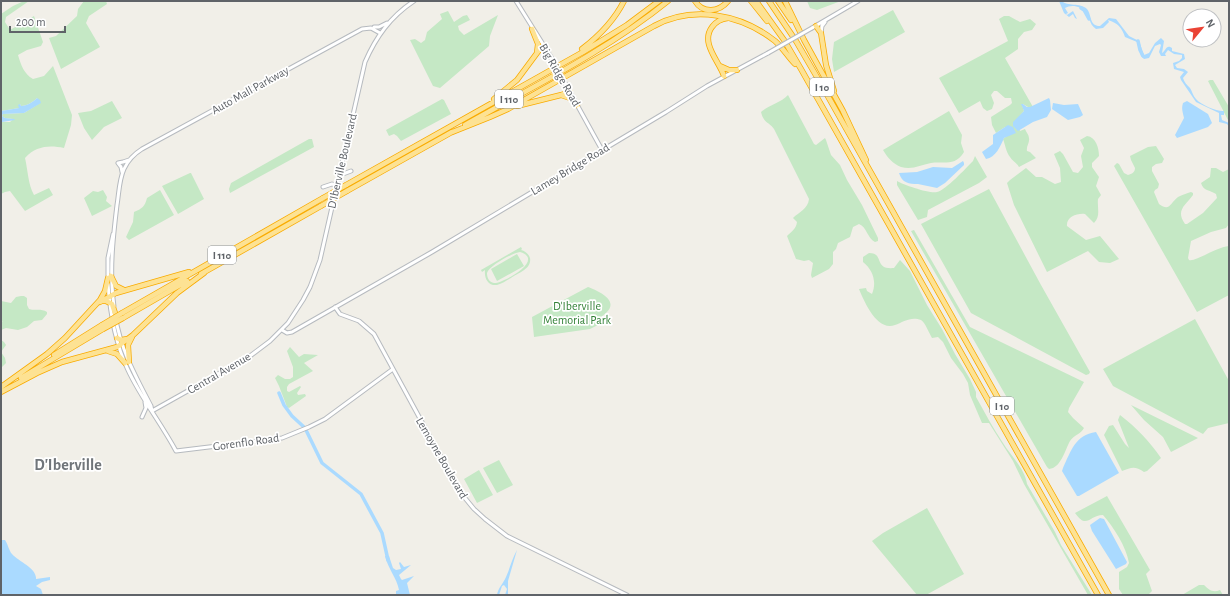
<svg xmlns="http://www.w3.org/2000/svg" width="1230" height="596" viewBox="0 0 1230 596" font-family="'Alegreya Sans',sans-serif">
	<rect width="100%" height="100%" fill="#f1efe8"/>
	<path fill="#c5e8c5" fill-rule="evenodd" d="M24,1H29L6,17L5,22L10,30L34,16L43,42L41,46L27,50L18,55C21,65 24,74 33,79L44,76L53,66L72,115L71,125L64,148C49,145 36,146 25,158C28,171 28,184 34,195L49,188L53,195L25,211L10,191L5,192L1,194V124L2,122H10L13,119L5,118L2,116L3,114L24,113L40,103L37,98C33,102 27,106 21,106L20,104L19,108L1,111V14L13,6Z
		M84,1H106L107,4L89,16L86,23L100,47L61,69L49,38L56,36L77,16L78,9Z
		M807,1H841L817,10L810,8Z
		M893,10L905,32L834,72L832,59L834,42Z
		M448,11L454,22L463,16L467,15L470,20L458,26L459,30L464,35L498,15L490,36L489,46L440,88L433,86L410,40L415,39L421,43L425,40L427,32L442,19L440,14Z
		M1004,16H1009L1020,22L1030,19L1036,24L1032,30L1024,32L1018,39V49L1005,58L1033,107H1028L1023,104L1022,105L1024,111L1018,118L1020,131L1025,129C1026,132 1029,135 1029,138C1030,143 1026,146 1027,151L1030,152L1036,158L1019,167C1017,163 1012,161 1010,157C1006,152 1005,144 1003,139L1007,136L1005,127L996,133L992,125L991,117L1010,105L1012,103L1011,98H1005L997,91H994L991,95L994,103L992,109L987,111L983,108L980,101L959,113L939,78L1008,41L999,19Z
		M1210,80H1213L1229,107V122L1208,81Z
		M788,95L814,144L816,145L825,138L826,140L831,155L840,165L847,180L862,205L878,238V241L875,242C867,238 867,227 859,224L853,227L850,237L838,243L836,249L833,252V264L829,269L812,278L811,275L813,263L809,260L804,261L796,259L787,236C792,231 796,229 797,222L793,218C799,212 808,209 809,199L774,129C768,121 764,124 761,112C770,104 781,103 788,95Z
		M442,99L444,100L451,114L401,141L397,136L394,134L389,136L386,130Z
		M112,101L122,118L104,127L92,140L84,128L78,113L91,111Z
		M949,111L962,135L961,143L964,152C955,167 943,161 931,163C920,165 913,170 901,167C893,164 887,157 883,150Z
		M1087,136C1096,137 1099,148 1099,156L1092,163V167L1099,177L1096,186L1101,195L1098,199C1097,208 1101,216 1094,223L1085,214C1077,213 1066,217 1067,226L1086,240L1100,236L1119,259L1110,263L1099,262L1088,251L1047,272L1014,205L1007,183L1010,180L1026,168L1036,177H1042L1055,184L1061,182L1060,168L1054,154L1060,151L1063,154L1073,172L1078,173L1083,167L1081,156L1084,148L1080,140Z
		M309,139H312L314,147L230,193L229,189L231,183Z
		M1156,146L1164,159L1162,163L1156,164L1152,167V171L1159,184L1158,188L1155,190L1154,192L1159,204C1170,212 1170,203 1178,197C1182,195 1187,193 1191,192L1193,193V195C1186,205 1175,210 1185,224H1187L1203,213L1217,198L1216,194C1210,190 1203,191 1201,183L1210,177L1211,168H1216L1223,172L1229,169V224L1226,228L1211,232L1191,241L1188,258L1189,260C1196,262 1216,247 1229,246V295L1197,312L1114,166L1117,163L1119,164L1124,173L1128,175C1132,174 1135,172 1135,168L1131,160L1130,156L1148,147Z
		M975,156L987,177L979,183L928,210L927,217L918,220L897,185V181C904,185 930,194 937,192C946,190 966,168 973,161Z
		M190,173H191L204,199L178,214L162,186Z
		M989,189L1041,285L1090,372L1089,374L1086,375L971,313L921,224Z
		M103,190L107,197L106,201L112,206L92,216L84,198L93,191L98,192Z
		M160,190L174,215L129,240L126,237L133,222L134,212C142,209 145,206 147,198Z
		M914,230L970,327L1084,382L1069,408L1068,412L1073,418L1084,428C1081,434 1074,435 1070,441C1065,450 1061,468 1049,469L1047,467L911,231Z
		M521,247L522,249L521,250C525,251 529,254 530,258C532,269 518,273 511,278C507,280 502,284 497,285C488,286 484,278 485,270L482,272L481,270ZM520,252C546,260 502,284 494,283C489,282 487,278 487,273C489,266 512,253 520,252Z
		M869,253C885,253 873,270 894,268L900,260L910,271L927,305L942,329L955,354L970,379L976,392V397C985,413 993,428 1003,443C1011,456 1025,469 1027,484L1055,532L1061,545L1092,595H1088L1024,484L1013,461L989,423H982L970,395L968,383L963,374L951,358L943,342L938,337L932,338C929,333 925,322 921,320C911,316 903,322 895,325C877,332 864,301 859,289L866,288L867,291L872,294C877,282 873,270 863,262V257Z
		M517,254L524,266L497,281L491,269Z
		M588,287C598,291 620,300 606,313C603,316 599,318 595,320L598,325L590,329L534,337L532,317Z
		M21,296H24L27,298V305L29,309C35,311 41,308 47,312V314L42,320L34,321L27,327L18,330L6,328L1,330V322L3,321H1V301L11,303L16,297Z
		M1195,319L1229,381V423L1208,428L1203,434L1113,386L1103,369Z
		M1,340L4,342L6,345L1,352L5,358L6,363L1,368Z
		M290,347L299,357L304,354L318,355L304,363L313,371L289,384L287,387V391L289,392L300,386L301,387L297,393L298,395L305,394L306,396L289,408L287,407L279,386L275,378L278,375L285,379H290L293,377V367L287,351Z
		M1131,405L1198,438L1171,452L1163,437L1144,420Z
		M1120,415C1136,427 1150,442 1161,458L1147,471L1144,472C1135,466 1132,467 1122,471L1104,435L1109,426L1113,425L1125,444L1129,448L1118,420Z
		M499,460L513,485L497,493L483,468Z
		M479,470L493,495L477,503L464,479Z
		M1107,496L1150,570L1146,574L1152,591L1148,595H1123L1119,589V572L1127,567L1129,563C1126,546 1114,528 1103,515C1089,515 1087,530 1075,513Z
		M927,508L964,574L926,595H917L872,541L883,533Z
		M1199,585H1204C1209,590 1213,593 1220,590L1223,595H1182Z"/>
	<path fill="#aadaff" d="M1059,1H1062C1067,7 1080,2 1087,9C1092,15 1089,26 1100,26L1109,18L1116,19L1129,36L1139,41L1144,55L1149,53L1155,43L1161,38L1164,41L1162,53C1166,51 1166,44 1172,48V51L1184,54L1185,59L1175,65L1177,68L1184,69L1188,72L1183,78C1184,82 1187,85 1190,88C1192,91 1193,96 1196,99C1201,105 1218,112 1224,111V115H1221L1222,120L1229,123V127L1227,124L1219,122V113L1196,102L1181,80L1180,77L1184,72L1174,69L1173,63L1179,61L1182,58V55L1174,54L1168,50L1165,54L1166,56H1161L1159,52L1161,45L1160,44L1155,46L1149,58L1144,59L1141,56L1137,42L1125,37C1122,28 1118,23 1108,20L1109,22L1103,28L1096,29C1088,23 1091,18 1086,12C1081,6 1071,4 1065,8L1068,13L1066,14L1067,15L1073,11L1077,19L1075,18L1073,14L1069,17L1064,13Z
		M37,98L40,100L41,103L24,113L3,114L2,116L5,118L14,119L15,120L2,122L1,124V111L19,108L18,105L20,104L21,106C27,106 33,102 37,98Z
		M1049,98L1050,100L1051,110L1047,117L1033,122L1018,131L1013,126V122L1024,111L1021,104H1023L1027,107H1030Z
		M1187,101L1208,114L1212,123L1208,127L1177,138L1175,135L1184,118C1183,113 1181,109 1183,103Z
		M1053,103L1064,105L1078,104L1083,115L1080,117L1068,120L1052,109Z
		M1008,125L1013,127L1016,133L1004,138C1000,147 996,157 986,159L982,152L993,144V135Z
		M963,161L964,163V165L945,183L937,188C931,187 924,185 918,184C909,184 902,183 899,173L917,172L933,167L952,168Z
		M1096,432L1119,473L1079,496H1077L1062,471L1063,468C1071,451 1075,435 1096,432Z
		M1100,518L1104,519L1127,562L1126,564L1116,569L1092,531L1090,525Z
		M1,540H5C8,544 9,551 12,554C19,562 37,568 36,579L50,577V580L42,582L36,586L41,589L43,595H2Z
		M517,550L508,581V595H505L507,589L504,585L502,586L499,595H497C498,588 503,584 506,577C510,568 512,559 517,550Z
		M385,556H389L393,568L396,570L401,569L399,563L400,562L404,567L411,565L399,575L401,579L402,580L414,576L407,583L410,595L396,594V591L399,590C397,578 388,569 385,556Z"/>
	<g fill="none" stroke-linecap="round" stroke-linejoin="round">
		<path stroke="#aadaff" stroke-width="3.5" d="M1081,8L1084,10L1089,19
			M1138,41L1140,50L1143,56
			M279,393L284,405L292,416L305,428L322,463L361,494L382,533L388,560"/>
		<g stroke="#b6babf" stroke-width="5">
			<path id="secondary" d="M516,1L551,57
				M374,27H379L387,23
				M812,28L858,1
				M821,33L822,26L825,22
				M565,83L602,150
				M340,171L343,174L351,171
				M122,172L121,167L118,163L123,162L129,160
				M323,187L332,184L335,185L336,188
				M108,278V258L113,234
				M108,284C110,313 115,343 128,370C141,398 161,423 176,451L282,438L309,427L325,419L393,369
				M114,306C109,272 113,238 117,205C119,193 119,180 124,169C128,160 134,154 142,149L362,29L371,28L380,33
				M335,307L340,314L359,321L374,334L460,492L474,509L485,519L507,536L627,595
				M115,315C121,351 135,375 151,406L152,411
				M282,330L287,333L292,332L432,252L666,112L707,86L768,53
				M152,411L250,356L270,341L288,323L303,300L310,287L320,260L365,62C376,37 390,17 414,1
				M142,417L146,408L145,402"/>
		</g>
		<g stroke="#f9ab00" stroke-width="6">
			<path id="highway" d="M695,1C703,14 719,12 728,1
				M751,1L767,21
				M756,1L784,40L801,69L1098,595
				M769,1L796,41L821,84L1109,595
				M778,1L791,20
				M785,1L804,40L843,111L866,160
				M816,26L821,33L826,65L834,91
				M532,29L538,44L537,52
				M582,49C599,36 614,21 624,1
				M720,66L729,70H737
				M724,76C719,61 700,43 712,27C716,21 721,19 728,18
				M561,95L570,98L577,105
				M494,99L517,80L540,49L544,46
				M517,106L561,95L570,92
				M465,125C534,86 606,51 668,1
				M450,133L490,117L508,109L654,26C693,5 741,14 775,41C783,48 788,57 795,64
				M346,185L583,52L627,25L659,1
				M347,191L452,132
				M201,274L321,206
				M111,276L116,286L124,290
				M102,301H106L112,304L115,313
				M100,302L116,293L189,272
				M122,313L323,198
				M123,318L187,281
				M117,338L121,340L127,339
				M108,351L117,354L125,363
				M54,355L102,325
				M129,362L128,345L132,337
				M21,378L103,329
				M1,387L47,354L65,338L100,300L105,291L108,278
				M1,392L37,373L62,362L117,347L133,335L177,293L204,273"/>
		</g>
		<use href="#secondary" stroke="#fff" stroke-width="3"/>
		<use href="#highway" stroke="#fde293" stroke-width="4.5"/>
		<g stroke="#b6babf" stroke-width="5" stroke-linecap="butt">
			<path id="secondary-bridge" d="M768,53L812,28
				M551,57L565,83"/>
		</g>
		<g stroke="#f9ab00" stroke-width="6" stroke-linecap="butt">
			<path id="highway-bridge" d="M323,198L346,185
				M321,206L347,191
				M102,325L122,313
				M103,329L123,318"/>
		</g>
		<use href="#secondary-bridge" stroke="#fff" stroke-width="3"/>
		<use href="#highway-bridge" stroke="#fde293" stroke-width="4.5"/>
	</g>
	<g text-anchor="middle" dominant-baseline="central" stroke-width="3.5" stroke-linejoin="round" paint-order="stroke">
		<g fill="#fff" stroke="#8f9295" stroke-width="1">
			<rect x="810" y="78" width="24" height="18" rx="3"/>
			<rect x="495" y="90" width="28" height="18" rx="3"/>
			<rect x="208" y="246" width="28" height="18" rx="3"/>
			<rect x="990" y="397" width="24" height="18" rx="3"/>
		</g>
		<g font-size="11" font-weight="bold" fill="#5f6368">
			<text x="822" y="87">I 10</text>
			<text x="509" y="99">I 110</text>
			<text x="222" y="255">I 110</text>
			<text x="1002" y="406">I 10</text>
		</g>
		<g font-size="12" fill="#5f6368" stroke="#fff">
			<text transform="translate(560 75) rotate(60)">Big Ridge Road</text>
			<text transform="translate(250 90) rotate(-29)">Auto Mall Parkway</text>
			<text transform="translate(342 161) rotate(-77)">D'Iberville Boulevard</text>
			<text transform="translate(570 169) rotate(-31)">Lamey Bridge Road</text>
			<text transform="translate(219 373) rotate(-30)">Central Avenue</text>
			<text transform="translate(246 442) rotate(-8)">Gorenflo Road</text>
			<text transform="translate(442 458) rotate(60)">Lemoyne Boulevard</text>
		</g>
		<g font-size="12" fill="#348238" stroke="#fff">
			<text x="577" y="306">D'Iberville<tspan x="577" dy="14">Memorial Park</tspan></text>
		</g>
		<g font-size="16" font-weight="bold" fill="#70757a" stroke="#fff">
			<text x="68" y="465">D'Iberville</text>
		</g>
	</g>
	<rect width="1230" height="596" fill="none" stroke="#5f6368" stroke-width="4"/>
	<g transform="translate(1202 28) rotate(61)"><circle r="19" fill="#ffffff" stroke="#bfc1c3"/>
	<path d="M0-3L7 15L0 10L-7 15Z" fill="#ea4335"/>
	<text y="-6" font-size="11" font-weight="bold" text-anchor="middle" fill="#5f6368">N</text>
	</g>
	<path d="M10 26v6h55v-6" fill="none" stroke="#5f6368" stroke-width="2"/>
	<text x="16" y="26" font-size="12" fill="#5f6368" stroke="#ffffff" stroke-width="3" paint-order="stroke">200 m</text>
</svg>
